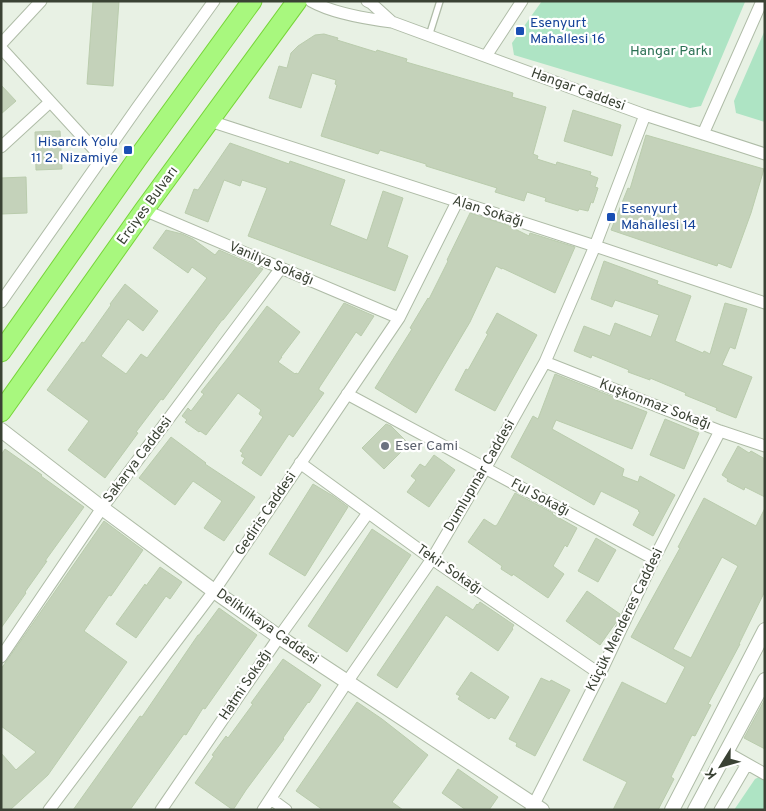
<svg xmlns="http://www.w3.org/2000/svg" width="766" height="811" viewBox="0 0 766 811" font-family="Overpass,sans-serif">
	<rect width="100%" height="100%" fill="#e8f1e4"/>
	<path fill="#aee4c4" d="M542,1H745V2L701,106L690,108L514,55L512,43Z
		M765,30V122L736,113L734,101Z
		M759,777L765,780V810H734L755,779Z"/>
	<path fill="#c4d2ba" stroke="#baccad" fill-rule="evenodd" d="M93,1H119L113,86L87,84Z
		M324,34L338,38L337,40L376,52L377,50L407,59L406,62L513,93L512,97L546,107L533,154L538,156L537,159L556,165L557,162L591,172L590,175L598,178L595,187L598,188L593,203L591,202L588,211L579,209L578,211L545,201L546,198L527,192L524,201L495,192L497,188L426,166V164L380,150L378,154L321,136L337,85L335,84L336,80L312,73L301,108L269,98L279,66L287,68L291,53L298,46L315,35Z
		M1,85L16,101L1,114Z
		M573,110L621,125L612,156L564,141Z
		M60,131L62,169L36,170L35,132Z
		M646,135L764,169L751,213L731,268L718,263L717,266L611,230L628,188L630,189Z
		M230,143L289,164L290,161L345,180L330,225L367,240L383,191L403,198L387,247L408,256L395,291L248,236L267,188L242,180L240,186L224,180L208,222L185,213L194,189L198,190Z
		M26,177L27,213L1,214V178Z
		M470,213L507,225L529,236L530,233L575,247L555,293L502,268V269L496,266L470,322L416,413L375,388L412,329L410,328L428,298L429,299L448,261L447,260Z
		M166,230L182,234L193,239L215,255L219,250L263,269L223,320H222L163,400L161,399L136,432L138,433L105,478L68,450L89,421L47,390L82,342L84,343L111,305L110,304L125,284L158,311L143,331L128,319L101,356L126,374L141,354L147,358L207,278L192,267L188,273L153,248Z
		M604,261L658,281L657,284L691,296L675,341L703,353L704,351L710,354L725,303L747,309L735,349L730,347L722,365L752,377L736,418L716,410L717,408L685,395L686,393L650,378V380L628,372L629,370L592,355L591,358L574,351L584,326L610,336L615,323L651,337L659,315L615,300L612,307L591,299Z
		M344,303L374,316L361,336L356,332L319,388V390L324,393L293,437L289,434L261,476L242,463L245,458L241,456L243,453L240,451L263,417L259,414L261,410L238,393L206,435L200,431L199,432L185,422L187,420L182,416L188,408L191,411L204,394L201,392L228,358L267,306L300,332L281,357H282L278,362L295,374L296,373L298,374Z
		M497,313L537,335L495,411L455,390L466,369L468,370L488,334L486,333Z
		M555,374L616,398V400L647,412L632,449L556,420L552,429L624,469L622,476L638,482L640,476L675,495L653,536L633,525L640,512L638,511L639,510L601,491L594,505L511,457L533,416L538,419Z
		M665,419L699,433L684,469L650,455Z
		M386,424L391,426L409,444L384,469L362,448Z
		M171,437L206,463L205,464L255,497L224,541L204,528L222,501L193,481L175,505L139,478Z
		M738,446L749,453L751,451L765,459V497L745,487L744,490L727,481L728,479L722,475Z
		M5,449L42,475L41,476L84,507L45,561H47L25,592L26,593L1,628V455Z
		M434,455L455,470L429,507L407,492L416,480L411,476L420,464L425,467Z
		M313,484L333,496L348,507L305,576L269,554Z
		M515,493L553,513L552,514L577,528L567,547L565,545L553,566L564,574L548,598L513,574L512,576L501,569L502,566L468,542L484,519L495,526L497,525Z
		M704,498L756,526L765,508V591L739,644H740L708,704L711,705L695,736L692,735L671,777L674,779L658,810H613L627,782L583,760L622,682L666,704L685,667L631,637L680,548L678,547ZM722,557L738,566L691,658L673,649Z
		M104,521L143,550L111,596L109,595L84,631L127,662L48,775L10,810H1V753L16,770L36,752L1,726V669Z
		M372,529L411,555L347,652L308,626Z
		M596,538L616,550L598,582L578,571Z
		M160,567L182,582L170,599L166,596L136,638L116,624L145,584L146,586Z
		M437,586L473,610L477,604L478,605L480,602L514,625L512,628L513,629L498,651L446,615L397,688L377,675Z
		M587,591L620,614L617,621L600,645L566,621Z
		M219,608L257,635L205,709L203,708L186,735L184,734L130,810H73L140,716L142,717L198,635H199Z
		M283,659L321,685L309,703L308,702L283,738L284,739L246,790L233,810L195,783L214,756L212,755L226,736L228,738L253,704L251,703Z
		M471,672L509,697L495,719L491,717L489,719L458,699L460,696L456,694Z
		M541,678L550,682L551,680L570,690L535,756L516,746L517,743L509,739Z
		M765,699V749L744,738Z
		M357,702L382,719L428,755L392,802L403,810H323L296,791Z
		M458,769L498,797L489,810H466L442,793Z"/>
	<g fill="none" stroke-linecap="round" stroke-linejoin="round">
		<g stroke="#afbca7" stroke-width="8">
			<path id="service" d="M429,36L440,1"/>
		</g>
		<g stroke="#afbca7" stroke-width="13">
			<path id="minor" d="M311,1C332,13 368,19 392,22L645,115L765,154
				M367,1L371,3L392,22
				M1,44L41,1
				M1,48L102,158
				M486,56L522,1
				M210,121L595,246L765,303
				M703,134L762,1
				M1,147L50,102
				M144,210L399,318
				M1,302L137,108L214,1
				M545,362L720,431L765,446
				M347,394L654,559
				M300,463L432,559L600,674
				M1,657L102,508L281,268
				M726,752L765,774
				M271,799L286,810
				M49,810L214,591L399,318L457,202
				M161,810L279,637L368,513
				M263,810L347,682L432,559L485,469L545,362L595,246L645,115
				M531,810L600,674L654,559L720,431
				M720,810L747,764"/>
		</g>
		<g stroke="#afbca7" stroke-width="16">
			<path id="tertiary" d="M1,430L102,508L214,591L279,637L542,810
				M672,810L765,630
				M695,810L765,680"/>
		</g>
		<g stroke="#77d539" stroke-width="21">
			<path id="trunk" d="M1,352L137,159L252,1
				M1,412L144,210L297,1"/>
		</g>
		<use href="#service" stroke="#fff" stroke-width="5.5"/>
		<use href="#minor" stroke="#fff" stroke-width="11"/>
		<use href="#tertiary" stroke="#fff" stroke-width="14"/>
		<use href="#trunk" stroke="#a8f87e" stroke-width="19"/>
	</g>
	<g fill="#1a4fb4" stroke="#fff" stroke-width="2">
		<rect x="515" y="26" width="10" height="10" rx="2.5"/>
		<rect x="123" y="145" width="10" height="10" rx="2.5"/>
		<rect x="606" y="212" width="10" height="10" rx="2.5"/>
	</g>
	<circle fill="#6b7280" stroke="#fff" stroke-width="2" cx="385" cy="446" r="5"/>
	<g text-anchor="middle" dominant-baseline="central" stroke-width="4.5" stroke-linejoin="round" paint-order="stroke">
		<g font-size="14" fill="#164399" stroke="#fff" text-anchor="start">
			<text x="530" y="23">Esenyurt<tspan x="530" dy="16">Mahallesi 16</tspan></text>
			<text x="118" y="142" text-anchor="end">Hisarcık Yolu<tspan x="118" dy="16">11 2. Nizamiye</tspan></text>
			<text x="621" y="209">Esenyurt<tspan x="621" dy="16">Mahallesi 14</tspan></text>
		</g>
		<g font-size="14" fill="#2b7154" stroke="#fff">
			<text x="671" y="51">Hangar Parkı</text>
		</g>
		<g font-size="14" fill="#3a4234" stroke="#fff">
			<text transform="translate(578 90) rotate(20)">Hangar Caddesi</text>
			<text transform="translate(148 206) rotate(-54)">Erciyes Bulvarı</text>
			<text transform="translate(488 212) rotate(18)">Alan Sokağı</text>
			<text transform="translate(271 264) rotate(23)">Vanilya Sokağı</text>
			<text transform="translate(655 405) rotate(21)">Kuşkonmaz Sokağı</text>
			<text transform="translate(138 460) rotate(-53)">Sakarya Caddesi</text>
			<text transform="translate(480 476) rotate(-60)">Dumlupınar Caddesi</text>
			<text transform="translate(540 498) rotate(28)">Ful Sokağı</text>
			<text transform="translate(266 514) rotate(-56)">Gediris Caddesi</text>
			<text transform="translate(449 570) rotate(35)">Tekir Sokağı</text>
			<text transform="translate(625 620) rotate(-64)">Küçük Menderes Caddesi</text>
			<text transform="translate(267 627) rotate(35)">Deliklikaya Caddesi</text>
			<text transform="translate(246 685) rotate(-56)">Hatmi Sokağı</text>
		</g>
		<g font-size="14" fill="#5b616d" stroke="#fff" text-anchor="start">
			<text x="395" y="446">Eser Cami</text>
		</g>
	</g>
	<rect width="766" height="811" fill="none" stroke="#3a4234" stroke-width="5"/>
	<g transform="translate(721 766) rotate(233)" stroke="#ffffff" stroke-width="4" paint-order="stroke">
	<path d="M0-4L9 19L0 12L-9 19Z" fill="#3a4234"/>
	<text y="-8" font-size="14" font-weight="bold" text-anchor="middle" fill="#3a4234">K</text>
	</g>
</svg>
